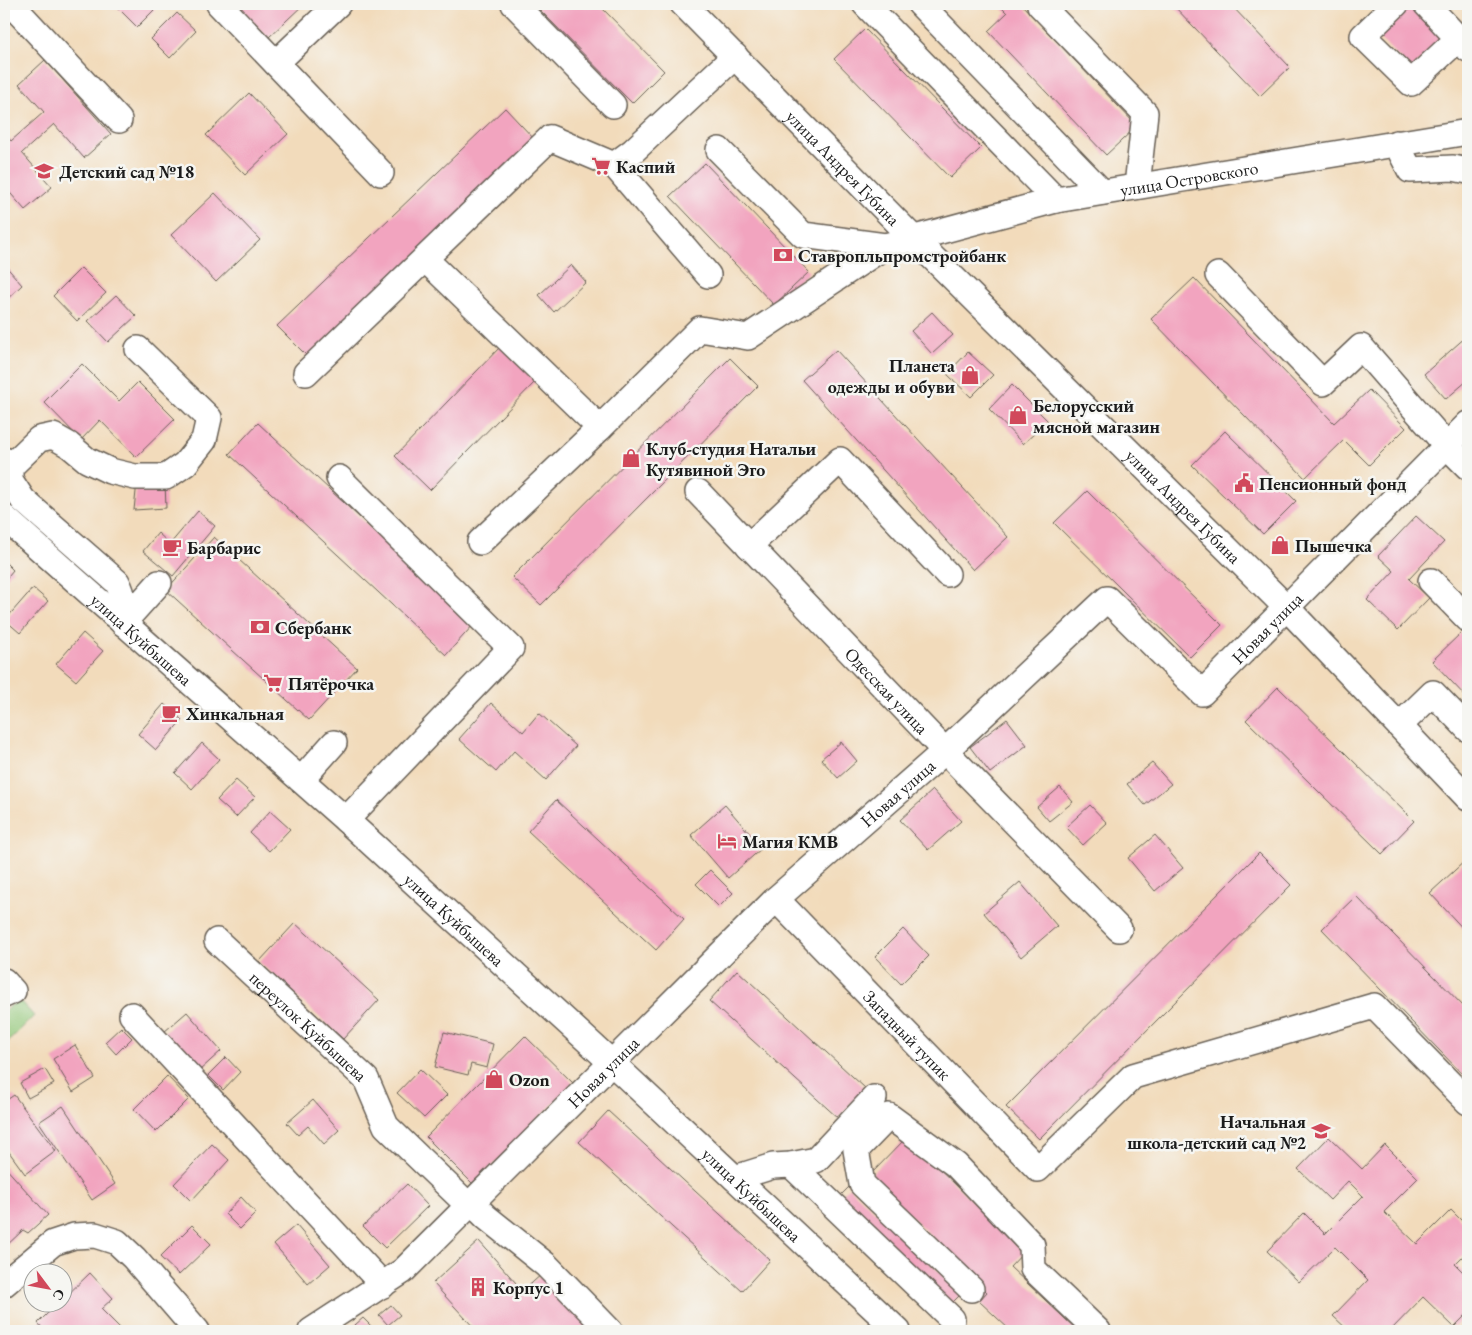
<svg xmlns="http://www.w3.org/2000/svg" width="1472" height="1335" viewBox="0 0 1472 1335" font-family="'EB Garamond',serif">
	<rect width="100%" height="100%" fill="#f6f6f2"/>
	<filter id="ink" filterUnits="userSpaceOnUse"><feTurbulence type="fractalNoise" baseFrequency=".02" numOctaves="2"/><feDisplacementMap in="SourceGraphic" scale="10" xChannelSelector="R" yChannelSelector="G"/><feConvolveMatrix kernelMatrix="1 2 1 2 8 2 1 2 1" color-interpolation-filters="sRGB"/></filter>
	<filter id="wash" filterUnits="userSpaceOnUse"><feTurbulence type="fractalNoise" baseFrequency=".0096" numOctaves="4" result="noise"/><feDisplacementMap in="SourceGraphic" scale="20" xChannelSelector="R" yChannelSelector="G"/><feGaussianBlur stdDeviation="1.12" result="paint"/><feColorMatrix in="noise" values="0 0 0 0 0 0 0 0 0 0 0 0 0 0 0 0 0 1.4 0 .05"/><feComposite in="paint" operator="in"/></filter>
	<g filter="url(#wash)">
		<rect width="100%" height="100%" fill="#f2dbbb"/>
		<path fill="#92c778" stroke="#57724a" d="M19,1000L34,1016L4,1046V1011Z"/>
		<g id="blocks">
			<path fill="#f2a4bf" d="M114,4H160L137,27Z
				M238,4H304L268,38L237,5Z
				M534,4H598L664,71L632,103Z
				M801,4H813L807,10Z
				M998,4H1021L1137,126L1106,155L988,31L1007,13Z
				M1172,4H1230L1290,67L1260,96Z
				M1402,4H1415L1446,36L1411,70L1373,31Z
				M177,13L196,31L170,58L151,39Z
				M865,29L981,148L950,178L834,59Z
				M45,60L111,134L84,158L54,124L22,153L52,187L25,210L4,186V133L11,141L44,112L19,84Z
				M249,93L288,134L245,175L206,135Z
				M505,108L536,141L309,358L277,326Z
				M705,163L809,272L774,305L670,196Z
				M215,193L260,240L216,282L171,235Z
				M4,264L22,285L4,302Z
				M571,265L586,282L554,312L539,295Z
				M81,268L106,293L77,321L53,296Z
				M1194,278L1334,423L1369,390L1406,428L1369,465L1344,440L1305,478L1151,319Z
				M116,295L136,316L108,342L88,321Z
				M932,312L953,335L932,354L911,331Z
				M1468,335V380L1446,399L1424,374Z
				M501,346L536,381L430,490L395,456Z
				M836,350L1008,537L973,570L802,380Z
				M968,352L993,375L971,397L947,374Z
				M730,358L758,386L541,605L512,577Z
				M82,364L119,401L138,382L175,419L136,457L100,420L81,440L44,402Z
				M1012,385L1048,421L1023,444L989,409Z
				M258,423L474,624L446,655L229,454Z
				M1225,431L1296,501L1263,534L1192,465Z
				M137,482L165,483L166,508L134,510Z
				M1087,491L1222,625L1190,657L1054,523Z
				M198,511L215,526L173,576L143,551L158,533L170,544Z
				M1416,516L1444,542L1409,579L1429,598L1398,630L1367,600L1394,571L1378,556Z
				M214,537L357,668L309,720L166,590Z
				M4,561L13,570L4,581Z
				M33,588L48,601L20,633L5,620Z
				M1464,630L1468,634V699L1432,661Z
				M83,633L103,651L76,681L56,664Z
				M1278,687L1414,821L1382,854L1246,720Z
				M491,703L523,732L539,713L576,746L546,780L514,751L496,772L459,739Z
				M164,704L182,720L156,750L138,734Z
				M1007,719L1027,745L990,773L970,747Z
				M841,742L857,761L838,778L821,759Z
				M202,743L219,759L192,789L175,773Z
				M1152,763L1171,784L1145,805L1127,784Z
				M236,780L255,797L236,817L217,800Z
				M1060,787L1073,802L1049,821L1037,807Z
				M933,790L961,821L928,850L900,820Z
				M556,800L684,919L656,950L528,831Z
				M725,805L762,848L728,878L691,835Z
				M1090,805L1107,823L1083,845L1066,827Z
				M270,811L290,829L269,851L250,833Z
				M1155,835L1183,868L1155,891L1128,858Z
				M1259,853L1291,885L1039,1139L1006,1107Z
				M1467,859L1468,860V934L1430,893Z
				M710,870L733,893L719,907L696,884Z
				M1020,882L1057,926L1021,957L984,913Z
				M1356,896L1468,1011V1080L1322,929Z
				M295,923L379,1000L343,1039L259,962Z
				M903,929L929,956L901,984L875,957Z
				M737,970L865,1088L838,1118L709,1001Z
				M187,1012L221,1051L199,1071L164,1032Z
				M121,1027L132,1038L116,1054L105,1042Z
				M444,1032L493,1044L487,1068L471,1064L468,1075L435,1067Z
				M525,1036L573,1083L474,1185L426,1137Z
				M75,1045L95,1078L73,1092L53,1059Z
				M226,1057L240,1072L223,1090L208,1075Z
				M45,1069L54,1084L28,1098L20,1083Z
				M420,1069L447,1095L424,1118L397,1093Z
				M167,1076L189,1099L156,1132L134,1109Z
				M14,1095L56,1151L25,1174L4,1145V1102Z
				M313,1100L339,1130L324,1144L308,1126L298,1135L287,1123Z
				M63,1106L115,1184L92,1200L39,1122Z
				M608,1111L770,1260L742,1291L579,1142Z
				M907,1137L1024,1252L1010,1267L1078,1331H1011L979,1301L987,1292L870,1175Z
				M1329,1137L1362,1169L1385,1145L1418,1178L1384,1212L1417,1244L1451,1210L1468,1227V1251L1455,1264L1468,1277V1313L1454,1327L1423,1297L1390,1331H1349L1333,1316L1368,1280L1335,1247L1299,1282L1267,1251L1304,1213L1325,1234L1363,1196L1348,1181L1330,1200L1298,1169Z
				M212,1144L229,1160L191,1201L174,1184Z
				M4,1166L48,1215L28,1233L23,1230L4,1248Z
				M407,1184L428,1206L385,1248L363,1226Z
				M849,1187L962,1293L950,1305L837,1199Z
				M241,1197L256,1213L240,1229L225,1214Z
				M192,1225L211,1244L179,1275L160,1257Z
				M296,1225L330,1265L308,1284L274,1244Z
				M479,1241L523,1291L543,1273L595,1331H477L433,1283Z
				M90,1273L113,1298L101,1309L123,1331H45L38,1323L59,1302H62V1300Z
				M391,1305L400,1315L388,1325L379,1315Z
				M363,1318L376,1331H348Z"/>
		</g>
	</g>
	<g filter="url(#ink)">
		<use href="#blocks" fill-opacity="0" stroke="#675f54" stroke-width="1"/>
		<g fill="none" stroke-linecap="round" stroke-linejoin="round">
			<g stroke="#675f54" stroke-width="28">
				<g id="minor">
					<path d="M11,4L119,120"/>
					<path d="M219,4L381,173"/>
					<path d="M514,4L613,105"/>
					<path id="s1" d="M683,4L913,238L1287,608L1468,798"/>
					<path d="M865,4L1056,200"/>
					<path d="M920,4L1102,192"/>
					<path d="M1396,4L1363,36L1411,83L1458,39"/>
					<path d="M1426,4L1468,49"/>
					<path d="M1040,5L1145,113L1137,186"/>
					<path d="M276,63L338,4"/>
					<path d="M1396,143L1410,170L1453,168L1468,171"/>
					<path d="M719,150L803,235L885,246"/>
					<path d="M614,165L633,151L735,56"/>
					<path id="s2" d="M425,259L600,428L700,329L748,337L885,246L1056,200L1468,132"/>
					<path d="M1218,275L1323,383L1361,347L1447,446L1468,467"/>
					<path d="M306,373L550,138L614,165L708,275"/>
					<path d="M4,460L10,467V480L23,500L117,582C125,597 124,601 113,614"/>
					<path d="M10,467L39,439L53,436L69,445L87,460L110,471L135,477H166L185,464L204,440L209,418L138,349"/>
					<path d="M339,478L511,648L346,820"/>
					<path id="s3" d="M698,492L945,751L1119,929"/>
					<path id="s4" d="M4,517L346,820L612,1063L898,1331"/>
					<path d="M480,542L600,428"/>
					<path d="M749,546L840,460L947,574"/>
					<path d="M1431,581L1468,619"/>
					<path d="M123,623L159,583"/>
					<path d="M1400,725L1433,693L1468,729"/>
					<path d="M301,780L334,743"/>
					<path id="s5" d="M776,899L1038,1169L1133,1076L1374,1006L1468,1102"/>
					<path id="s6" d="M217,941L366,1079L386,1126L469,1206"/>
					<path d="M4,981L13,991L4,995"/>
					<path d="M132,1015L383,1285"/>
					<path d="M791,1165L952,1319"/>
					<path d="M735,1178L773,1166L791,1165L816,1160L874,1098"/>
					<path d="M472,1203L486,1217L546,1265L610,1331"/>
					<path d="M4,1284L53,1243L74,1236L95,1235L117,1242L134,1258L197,1331"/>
					<path d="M971,1289L862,1184L856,1150L889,1116L956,1165L1032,1245L1033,1269L1098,1331"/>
					<path id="s7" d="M311,1331L403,1271L776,899L945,751L1107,599L1202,693L1468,424"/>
				</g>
			</g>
			<use href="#minor" stroke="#fff" stroke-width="25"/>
		</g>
	</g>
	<defs>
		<g id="supermarket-bare" transform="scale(1.5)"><path d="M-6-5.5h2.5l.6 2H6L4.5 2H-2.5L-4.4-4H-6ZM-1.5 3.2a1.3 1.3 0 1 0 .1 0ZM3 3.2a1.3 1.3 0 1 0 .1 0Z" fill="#d1495b" stroke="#f6f6f2" stroke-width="2.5" paint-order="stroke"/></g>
		<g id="school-bare" transform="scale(1.5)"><path d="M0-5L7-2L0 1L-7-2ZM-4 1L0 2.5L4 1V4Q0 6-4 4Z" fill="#d1495b" stroke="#f6f6f2" stroke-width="2.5" paint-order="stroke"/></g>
		<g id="bank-bare" transform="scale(1.5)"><path d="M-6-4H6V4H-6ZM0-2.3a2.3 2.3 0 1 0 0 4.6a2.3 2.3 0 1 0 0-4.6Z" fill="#d1495b" stroke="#f6f6f2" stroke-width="2.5" paint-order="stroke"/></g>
		<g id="shop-bare" transform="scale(1.5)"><path d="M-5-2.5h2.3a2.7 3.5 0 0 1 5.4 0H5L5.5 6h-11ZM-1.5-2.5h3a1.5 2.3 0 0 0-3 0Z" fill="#d1495b" stroke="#f6f6f2" stroke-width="2.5" paint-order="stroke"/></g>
		<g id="civic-bare" transform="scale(1.5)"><path d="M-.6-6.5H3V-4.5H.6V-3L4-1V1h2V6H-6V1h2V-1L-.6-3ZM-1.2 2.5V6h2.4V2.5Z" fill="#d1495b" stroke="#f6f6f2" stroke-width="2.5" paint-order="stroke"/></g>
		<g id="cafe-bare" transform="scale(1.5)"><path d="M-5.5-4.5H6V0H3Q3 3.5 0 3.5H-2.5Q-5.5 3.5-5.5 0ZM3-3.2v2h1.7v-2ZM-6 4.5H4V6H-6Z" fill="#d1495b" stroke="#f6f6f2" stroke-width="2.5" paint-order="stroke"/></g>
		<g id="hotel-bare" transform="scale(1.5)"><path d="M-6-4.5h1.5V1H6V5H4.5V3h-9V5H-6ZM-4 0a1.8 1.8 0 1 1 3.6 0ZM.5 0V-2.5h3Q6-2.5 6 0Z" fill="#d1495b" stroke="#f6f6f2" stroke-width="2.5" paint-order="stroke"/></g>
		<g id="building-bare" transform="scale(1.5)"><path d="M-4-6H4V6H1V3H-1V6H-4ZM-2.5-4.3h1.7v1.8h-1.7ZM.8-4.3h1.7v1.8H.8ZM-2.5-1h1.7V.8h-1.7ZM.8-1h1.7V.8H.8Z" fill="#d1495b" stroke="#f6f6f2" stroke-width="2.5" paint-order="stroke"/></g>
	</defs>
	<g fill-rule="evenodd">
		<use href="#supermarket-bare" x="601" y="166"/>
		<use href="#school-bare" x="44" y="171"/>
		<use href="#bank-bare" x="783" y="255"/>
		<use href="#shop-bare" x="970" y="375"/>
		<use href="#shop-bare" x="1018" y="415"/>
		<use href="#shop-bare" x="631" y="458"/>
		<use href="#civic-bare" x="1244" y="483"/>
		<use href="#shop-bare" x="1280" y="545"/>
		<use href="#cafe-bare" x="172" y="547"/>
		<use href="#bank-bare" x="260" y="627"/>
		<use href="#supermarket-bare" x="273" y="683"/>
		<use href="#cafe-bare" x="171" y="713"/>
		<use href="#hotel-bare" x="727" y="841"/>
		<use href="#shop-bare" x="494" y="1079"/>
		<use href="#school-bare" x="1321" y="1131"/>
		<use href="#building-bare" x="478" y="1287"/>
	</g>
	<g text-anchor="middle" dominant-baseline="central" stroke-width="5" stroke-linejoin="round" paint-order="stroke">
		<g font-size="18" font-weight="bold" fill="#1c1c1c" stroke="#f6f6f2" text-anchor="start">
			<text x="616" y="166">Каспий</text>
			<text x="59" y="171">Детский сад №18</text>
			<text x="798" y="255">Ставропльпромстройбанк</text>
			<text x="955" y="365" text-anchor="end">Планета<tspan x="955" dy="21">одежды и обуви</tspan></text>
			<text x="1033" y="405">Белорусский<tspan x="1033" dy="21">мясной магазин</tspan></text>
			<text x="646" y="448">Клуб-студия Натальи<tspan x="646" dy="21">Кутявиной Эго</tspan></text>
			<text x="1259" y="483">Пенсионный фонд</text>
			<text x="1295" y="545">Пышечка</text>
			<text x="187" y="547">Барбарис</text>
			<text x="275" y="627">Сбербанк</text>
			<text x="288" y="683">Пятёрочка</text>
			<text x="186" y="713">Хинкальная</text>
			<text x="742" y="841">Магия КМВ</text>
			<text x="509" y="1079">Ozon</text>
			<text x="1306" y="1121" text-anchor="end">Начальная<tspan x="1306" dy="21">школа-детский сад №2</tspan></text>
			<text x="493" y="1287">Корпус 1</text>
		</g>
		<g font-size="18" fill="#1c1c1c" stroke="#f6f6f2">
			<text stroke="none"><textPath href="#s1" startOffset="229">улица Андрея Губина</textPath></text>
			<text stroke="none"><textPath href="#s2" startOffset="909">улица Островского</textPath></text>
			<text stroke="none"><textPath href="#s1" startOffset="709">улица Андрея Губина</textPath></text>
			<text stroke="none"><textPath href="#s7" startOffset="1309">Новая улица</textPath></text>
			<text stroke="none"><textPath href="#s4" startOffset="184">улица Куйбышева</textPath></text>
			<text stroke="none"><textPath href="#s3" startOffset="274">Одесская улица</textPath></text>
			<text stroke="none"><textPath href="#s7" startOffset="798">Новая улица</textPath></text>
			<text stroke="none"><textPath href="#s4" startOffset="604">улица Куйбышева</textPath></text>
			<text stroke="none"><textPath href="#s6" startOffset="125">переулок Куйбышева</textPath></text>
			<text stroke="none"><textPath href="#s5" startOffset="189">Западный тупик</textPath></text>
			<text stroke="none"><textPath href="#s7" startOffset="392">Новая улица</textPath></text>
			<text stroke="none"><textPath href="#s4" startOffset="1009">улица Куйбышева</textPath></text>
		</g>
	</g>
	<rect width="1472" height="1335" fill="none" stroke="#f6f6f2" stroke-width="20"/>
	<g transform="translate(48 1288) rotate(122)"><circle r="24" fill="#f6f6f2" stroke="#9f9f9c"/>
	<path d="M0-4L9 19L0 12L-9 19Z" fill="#d1495b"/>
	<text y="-8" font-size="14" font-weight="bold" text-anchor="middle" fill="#1c1c1c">С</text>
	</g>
</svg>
